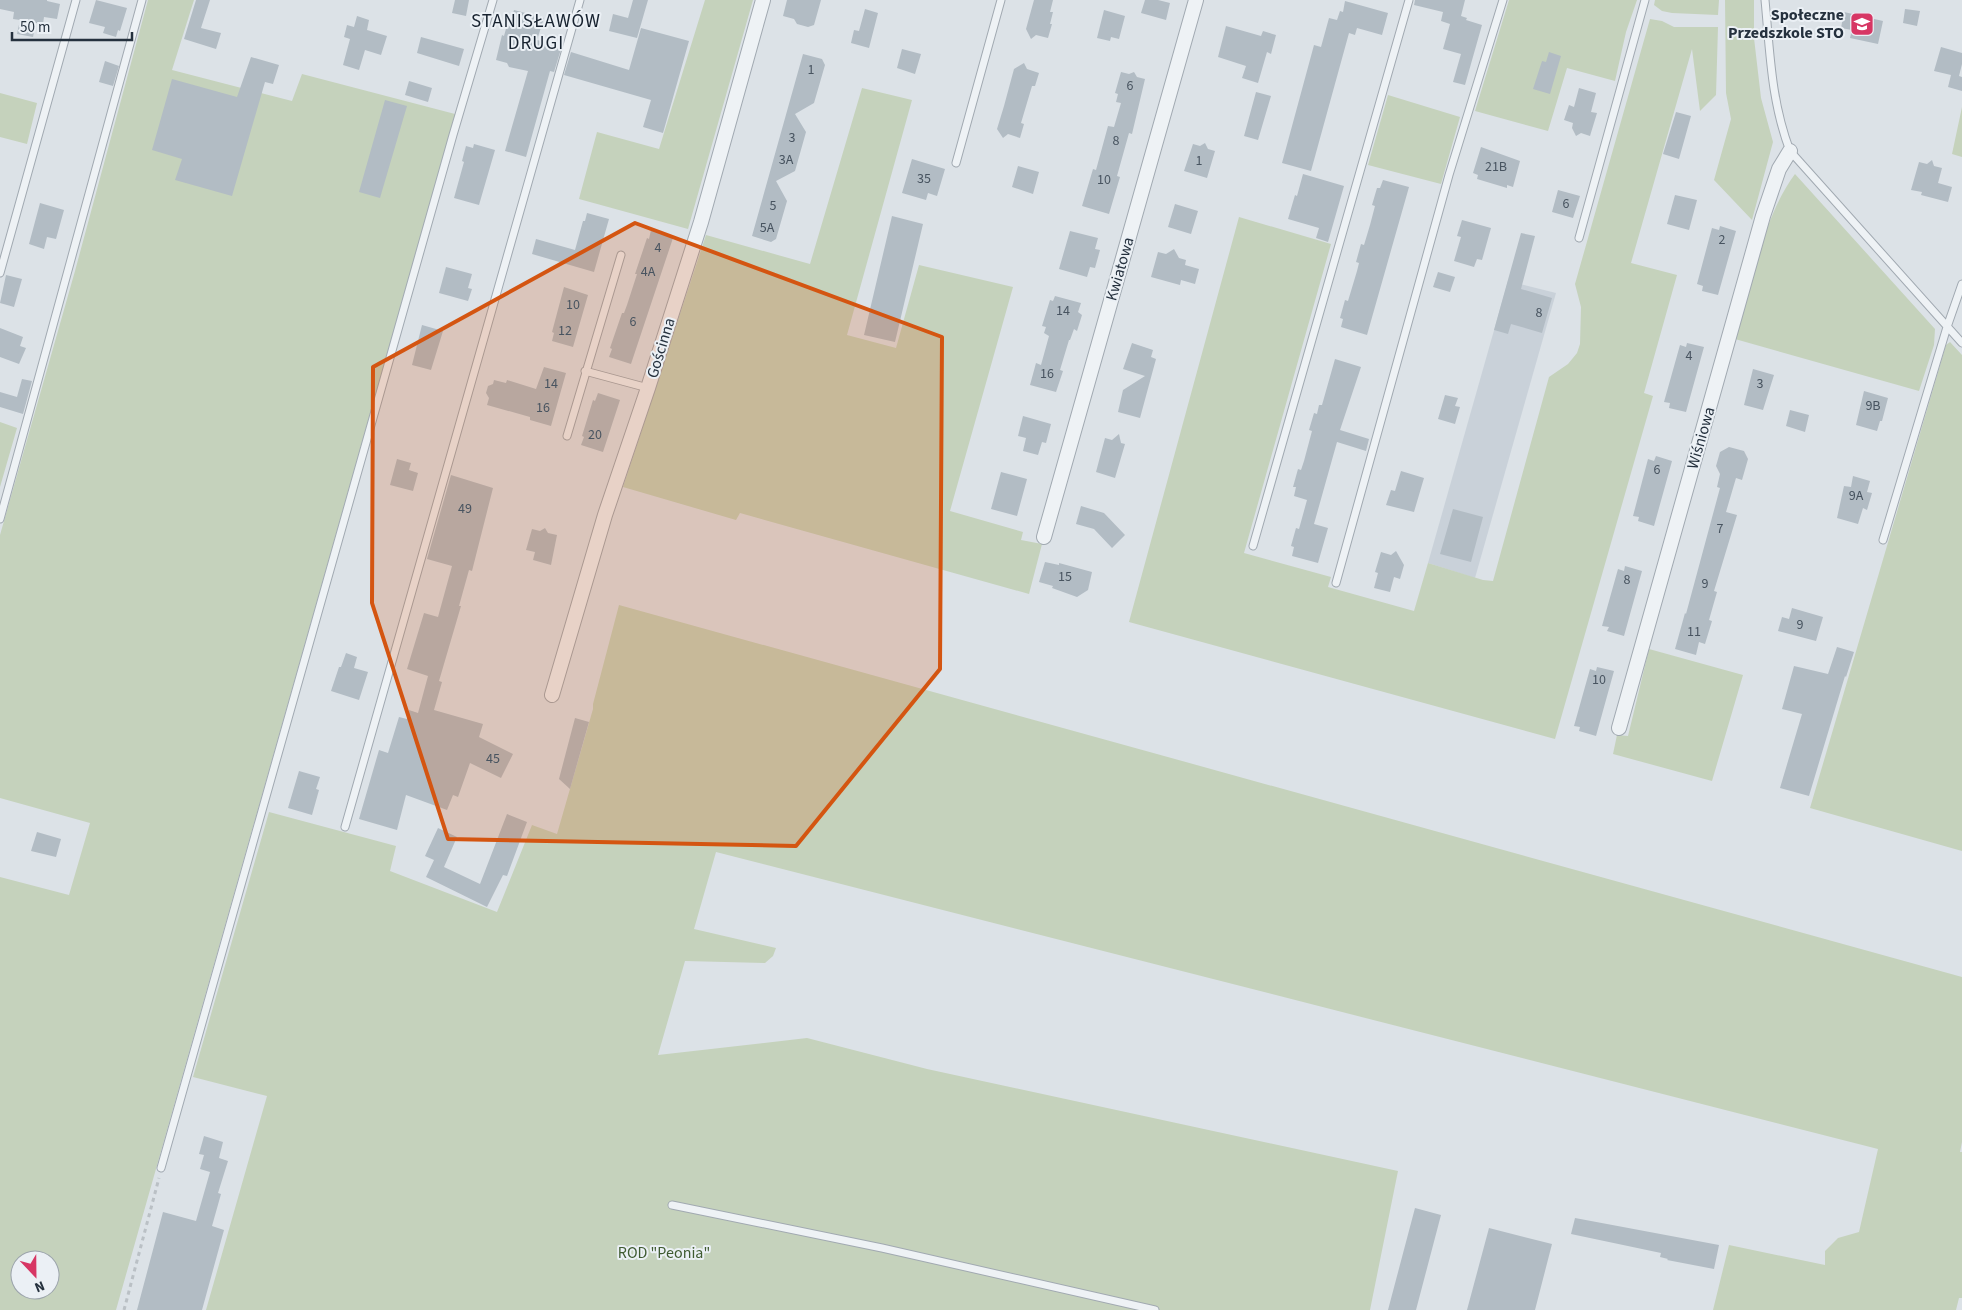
<svg xmlns="http://www.w3.org/2000/svg" width="1962" height="1310" viewBox="0 0 1962 1310" font-family="'Source Sans 3',sans-serif">
	<rect width="100%" height="100%" fill="#dce2e7"/>
	<path fill="#c9d1d9" d="M1508,281L1556,293L1475,578L1428,563Z"/>
	<path fill="#c5d2bc" fill-rule="evenodd" d="M148,0H194L172,70L292,101L302,74L455,114L116,1310H0V877L69,895L90,823L0,798V535L75,271ZM20,1260H50V1290H20Z
		M705,0H753L688,229L579,199L597,132L659,149Z
		M1509,0H1637L1626,32L1615,81L1567,68L1548,131L1475,111Z
		M1655,0H1719L1718,15L1672,13L1662,11L1654,5Z
		M1725,0H1754V38L1761,98L1773,142L1752,220L1714,180L1731,119L1726,93Z
		M1650,19L1662,21L1674,27H1718L1716,95L1700,111L1692,49L1631,263L1677,275L1644,393L1653,396L1555,739L1129,622L1239,217L1331,244L1244,553L1331,577L1328,587L1414,611L1428,563L1483,580L1493,581L1549,377L1568,364L1577,353L1580,344L1581,307L1575,284Z
		M862,88L912,100L847,335L896,348L919,265L1013,287L950,511L1023,532L1021,540L1042,544L1029,594L740,513L736,520L623,487L706,235L810,264Z
		M0,93L37,103L27,144L0,137Z
		M1388,95L1460,117L1441,184L1368,165Z
		M1962,107V157L1952,154Z
		M1795,174L1935,329L1934,345L1919,391L1735,339C1749,289 1764,215 1795,174Z
		M1950,342L1962,355V851L1810,808L1946,345Z
		M0,422L17,428L0,487Z
		M619,605L1962,977V1142L1960,1152H1962V1298H1959L1956,1310H1713L1729,1245L1825,1265V1251L1838,1238L1859,1232L1878,1149L716,852L694,929L776,948L773,956L765,963L685,961L658,1055L807,1038L927,1069L1398,1171L1370,1310H206L267,1096L193,1077L269,812L396,846L390,871L497,912L532,825L557,834L593,709V704Z
		M1649,649L1743,675L1712,781L1613,754L1617,735L1628,736Z"/>
	<path fill="#b2bcc4" d="M0,0H47V1L60,4L57,19L44,17L43,24L36,23L33,37L17,34L20,20L13,19L14,12L0,9Z
		M96,0L127,8L120,31L118,30L116,37L103,33L105,27L89,23Z
		M196,0H210L201,28L221,33L216,49L184,39Z
		M455,0H469L466,16L452,13Z
		M633,0H648L637,38L609,31L613,14L628,18Z
		M787,0H821L814,25L808,27L797,24L794,19L783,16Z
		M1034,0H1053L1050,12H1053L1050,24H1052L1048,38L1036,35L1031,39L1026,29Z
		M1145,0H1158L1170,3L1166,20L1141,13Z
		M1415,0H1465L1461,16L1467,18L1466,20L1482,25L1465,85L1453,82L1461,54L1443,49L1450,24L1441,21L1443,12L1414,5Z
		M1345,1L1388,13L1382,35L1357,28L1355,35L1349,33L1311,171L1282,163L1314,45L1321,47L1329,18L1337,20L1340,11L1343,12Z
		M865,9L878,13L869,48L851,43L854,30L859,31Z
		M1905,9L1920,11L1917,26L1903,23Z
		M514,10L544,18L537,40L555,45L554,47L561,49L554,72L550,71L526,157L505,151L528,71L509,67L507,63L496,60L502,35L504,36L507,25L510,26Z
		M1104,10L1125,16L1119,39L1111,37L1110,41L1097,38Z
		M1844,12L1883,21L1878,44L1850,38L1852,30L1841,28Z
		M357,16L369,20L367,30L387,36L381,55L365,50L359,70L343,65L350,39L344,37L347,25L354,27Z
		M1226,26L1261,36L1263,31L1276,35L1271,54L1267,52L1258,83L1242,78L1246,66L1218,57Z
		M641,28L689,41L663,133L643,127L651,100L564,75L571,52L629,70Z
		M421,37L464,49L459,66L417,53Z
		M1941,47L1962,53V64L1959,76L1962,77V91L1948,87L1951,75L1934,71Z
		M902,49L921,54L915,74L897,68Z
		M1549,52L1561,56L1550,94L1533,89L1542,61L1546,62Z
		M803,54L822,59L825,65L814,103L795,114L806,132L795,171L776,181L787,201L776,239L771,242L752,236Z
		M251,57L279,65L273,84L265,82L232,196L175,180L182,159L152,150L172,79L237,97Z
		M105,61L119,66L113,86L99,82Z
		M1024,63L1027,69L1039,73L1035,86H1032L1021,123L1024,124L1020,138L1008,134L1003,138L997,129L1004,106L1014,69Z
		M1121,72L1129,74L1134,72L1137,77L1145,79L1132,134L1129,133L1117,176L1120,177L1109,214L1082,206L1093,169L1096,170L1108,126L1114,127L1121,103L1116,102L1118,94L1115,93Z
		M409,81L432,88L428,102L405,95Z
		M1579,88L1596,93L1591,112L1597,113L1590,136L1581,133L1576,136L1572,128L1573,123L1564,120L1569,105L1574,107Z
		M1256,92L1271,96L1258,140L1244,136Z
		M385,100L407,106L380,198L359,192Z
		M1676,112L1691,116L1679,159L1663,154Z
		M1205,143L1208,149L1215,151L1207,178L1184,171L1193,144L1200,146Z
		M474,144L495,150L479,205L454,198L464,162L462,161L466,146L473,148Z
		M1481,147L1520,161L1513,187L1507,185V188L1477,179L1478,175L1473,173Z
		M912,159L945,169L937,196L928,193L926,200L902,193Z
		M1932,160L1934,166L1942,168L1938,183L1952,187L1948,202L1921,195L1922,192L1911,190L1919,162L1927,164Z
		M1018,166L1039,172L1033,194L1012,187Z
		M1303,174L1344,186L1328,242L1316,238L1319,228L1288,219L1295,195L1297,196Z
		M1383,180L1409,187L1367,335L1341,327L1343,319L1340,318L1345,300L1348,301L1357,271L1359,263L1356,262L1361,244L1364,245L1370,225L1375,206L1372,205L1377,188H1380Z
		M1558,190L1580,196L1573,218L1552,212Z
		M1675,195L1697,200L1689,230L1667,224Z
		M40,203L64,210L56,239L47,237L44,249L29,244Z
		M1175,204L1198,211L1191,234L1168,227Z
		M587,213L609,219L594,272L532,254L536,239L575,250L583,221H585Z
		M892,216L923,224L895,342L864,335Z
		M1462,220L1491,228L1482,260L1477,259L1474,267L1454,261L1461,237L1457,236Z
		M1720,226L1736,231L1718,295L1702,291L1703,286L1697,284L1712,228L1719,230Z
		M651,230L673,238L631,364L609,357L612,349L610,348L622,313H624L627,305L637,274H635L647,238L649,239Z
		M1070,231L1098,238L1095,249L1100,250L1095,268L1090,267L1087,277L1059,269Z
		M1521,233L1535,236L1521,289L1552,298L1542,333L1511,324L1508,334L1494,330Z
		M1174,249L1179,258L1186,260L1185,265L1199,269L1195,284L1181,280L1180,285L1151,277L1158,252L1166,254Z
		M446,267L472,274L468,288L472,289L468,301L439,293Z
		M1438,272L1455,277L1450,292L1433,287Z
		M6,275L22,279L14,307L0,303Z
		M564,287L588,295L573,347L552,341L554,333L552,332Z
		M1055,296L1081,303L1078,312L1082,315L1077,331L1074,329L1070,340H1069L1060,370L1063,371L1056,392L1030,385L1036,363L1041,365L1049,336L1044,333L1046,327L1042,326L1050,300L1053,301Z
		M422,325L443,331L431,370L412,365Z
		M0,328L23,337L20,346L26,348L19,364L0,357Z
		M1132,343L1153,350L1151,357L1156,359L1140,418L1118,412L1123,390L1145,376L1123,369Z
		M1687,343L1704,347L1686,412L1669,408L1670,403L1664,402L1680,345L1686,347Z
		M1335,359L1361,367L1340,430L1369,439L1366,451L1337,442L1314,524L1328,528L1318,563L1292,556L1294,547L1291,546L1296,528L1299,529L1307,500L1294,496L1296,487H1293L1298,469L1301,470L1304,461L1312,431L1309,430L1314,413L1317,414L1319,405H1322Z
		M544,367L566,373L551,426L530,420V417L487,405L489,398L486,393L488,386L493,384L494,380L506,383L507,380L536,389Z
		M1753,369L1774,375L1763,410L1744,405Z
		M22,379L32,381L23,414L0,407V392L17,397Z
		M1864,391L1888,398L1882,421H1880L1877,431L1856,425Z
		M598,393L620,400L603,452L581,445L584,437L582,436L593,400L595,401Z
		M1445,395L1458,398L1455,406L1460,407L1455,424L1438,419Z
		M1790,410L1809,415L1805,432L1786,426Z
		M1023,416L1051,424L1046,443L1042,442L1038,455L1023,451L1026,438L1018,436Z
		M1119,434L1121,443L1125,444L1115,478L1096,472L1105,438L1112,440Z
		M1729,447L1744,451L1748,459L1742,480L1736,478L1726,512L1737,515L1714,591L1717,592L1709,620L1712,621L1705,644L1699,642L1696,655L1675,649L1685,613L1686,614L1720,488L1717,487L1720,474L1716,466L1720,452Z
		M1656,456L1672,461L1654,526L1638,521L1639,517L1633,516L1648,459L1654,461Z
		M397,459L411,463L409,470L418,473L413,491L390,485Z
		M1401,471L1424,478L1414,512L1386,505L1391,490L1395,491Z
		M1001,472L1027,479L1017,516L991,509Z
		M451,475L493,488L472,571L469,570L459,606H461L439,681L442,682L434,710L483,724L479,737L513,754L501,778L470,763L458,797L453,795L447,810L406,795L397,830L359,819L379,750L388,753L399,717L407,719L409,710L418,713L428,676L407,669L424,613L438,617L452,566L427,559Z
		M1853,476L1870,481L1867,492L1872,493L1867,510L1863,508L1858,524L1837,518L1844,486L1851,487Z
		M1081,506L1104,513L1125,535L1112,548L1094,529L1076,524Z
		M1453,509L1483,517L1471,562L1440,554Z
		M545,528L548,533L557,535L551,565L533,560L535,552L526,550L532,529L540,531Z
		M1396,551L1404,565L1400,579L1394,577L1390,592L1374,588L1378,573L1375,572L1381,552L1391,555Z
		M1045,562L1059,565V563L1092,572L1088,590L1077,597L1052,588L1053,586L1039,582Z
		M1625,566L1642,571L1624,636L1607,631L1609,627L1602,626L1618,569L1624,571Z
		M1792,608L1823,617L1816,641L1778,631L1782,617L1789,619Z
		M1837,647L1854,652L1846,677L1845,676L1809,796L1780,788L1802,714L1782,709L1794,666L1828,674Z
		M346,653L357,657L354,668L368,672L359,700L331,691L339,667H341Z
		M1597,667L1614,671L1596,736L1579,731L1580,727L1574,726L1590,669L1596,671Z
		M575,718L589,722L570,789L559,779Z
		M299,771L320,777L316,789L319,790L312,815L288,808Z
		M507,814L527,822L507,876L503,875L487,907L426,877L434,860L425,856L438,828L457,837L444,867L480,884Z
		M37,832L61,839L56,857L31,851Z
		M204,1136L223,1142L219,1158L228,1161L218,1193L221,1194L212,1226L224,1230L202,1310H137L163,1212L196,1221L210,1172L200,1169L204,1155L199,1154Z
		M1415,1208L1441,1215L1416,1310H1388Z
		M1575,1218L1719,1245L1714,1269L1667,1260L1668,1259L1660,1257L1661,1253L1571,1234Z
		M1489,1228L1552,1244L1535,1310H1467Z"/>
	<g fill="none" stroke-linecap="round" stroke-linejoin="round">
		<g stroke="#a1a9b1" stroke-width="9">
			<path id="service" d="M1765,0C1770,52 1771,101 1790,151L1962,343
				M956,163L1001,0
				M1579,238L1645,0
				M0,273L76,0
				M585,371L648,388
				M567,436L621,255
				M0,519L142,0
				M1883,540L1947,327L1962,284
				M1253,546L1409,0
				M1336,583L1449,175L1503,0
				M345,827L580,0
				M161,1168L453,135L493,0
				M672,1205L882,1248L1155,1310"/>
		</g>
		<g stroke="#a1a9b1" stroke-width="16">
			<path id="minor" d="M1044,537L1196,0
				M552,695L605,515L648,388L701,222L763,0
				M1619,728L1763,216L1779,169L1790,151"/>
		</g>
		<path stroke="#bac0c5" stroke-width="3" stroke-dasharray="4 4" stroke-linecap="butt" d="M124,1310L159,1178"/>
		<use href="#service" stroke="#eef2f5" stroke-width="7"/>
		<use href="#minor" stroke="#eef2f5" stroke-width="14"/>
	</g>
	<path fill="#d45511" fill-opacity="0.2" stroke="#d45511" stroke-width="4" stroke-linejoin="round" d="M635,223L942,337L940,669L796,846L448,839L372,603L373,367Z"/>
	<defs>
		<g id="school-square" transform="scale(1.25)"><rect x="-9" y="-9" width="18" height="18" rx="4" fill="#d73664" stroke="#ebf0f5"/><path d="M0-5L7-2L0 1L-7-2ZM-4 1L0 2.5L4 1V4Q0 6-4 4Z" fill="#fff"/></g>
	</defs>
	<g fill-rule="evenodd">
		<use href="#school-square" x="1862" y="24"/>
	</g>
	<g text-anchor="middle" dominant-baseline="central" stroke-width="4" stroke-linejoin="round" paint-order="stroke">
		<g font-size="14" fill="#485460">
			<text x="811" y="70">1</text>
			<text x="1130" y="86">6</text>
			<text x="792" y="138">3</text>
			<text x="1116" y="141">8</text>
			<text x="786" y="160">3A</text>
			<text x="1199" y="161">1</text>
			<text x="1496" y="167">21B</text>
			<text x="924" y="179">35</text>
			<text x="1104" y="180">10</text>
			<text x="1566" y="204">6</text>
			<text x="773" y="206">5</text>
			<text x="767" y="228">5A</text>
			<text x="1722" y="240">2</text>
			<text x="658" y="248">4</text>
			<text x="648" y="272">4A</text>
			<text x="573" y="305">10</text>
			<text x="1063" y="311">14</text>
			<text x="1539" y="313">8</text>
			<text x="633" y="322">6</text>
			<text x="565" y="331">12</text>
			<text x="1689" y="356">4</text>
			<text x="1047" y="374">16</text>
			<text x="551" y="384">14</text>
			<text x="1760" y="384">3</text>
			<text x="1873" y="406">9B</text>
			<text x="543" y="408">16</text>
			<text x="595" y="435">20</text>
			<text x="1657" y="470">6</text>
			<text x="1856" y="496">9A</text>
			<text x="465" y="509">49</text>
			<text x="1720" y="529">7</text>
			<text x="1065" y="577">15</text>
			<text x="1627" y="580">8</text>
			<text x="1705" y="584">9</text>
			<text x="1800" y="625">9</text>
			<text x="1694" y="632">11</text>
			<text x="1599" y="680">10</text>
			<text x="493" y="759">45</text>
		</g>
		<g font-size="16" font-weight="bold" fill="#25313e" stroke="#ebf0f5" text-anchor="end">
			<text x="1844" y="15">Społeczne<tspan x="1844" dy="18">Przedszkole STO</tspan></text>
		</g>
		<g font-size="16" fill="#25313e" stroke="#ebf0f5">
			<text transform="translate(1120 269) rotate(-74)">Kwiatowa</text>
			<text transform="translate(661 348) rotate(-73)">Gościnna</text>
			<text transform="translate(1701 438) rotate(-74)">Wiśniowa</text>
		</g>
		<g font-size="16" fill="#3f5b31" stroke="#ebf0f5">
			<text x="664" y="1253">ROD "Peonia"</text>
		</g>
		<g font-size="19" letter-spacing="1" fill="#17222f" stroke="#ebf0f5">
			<text x="536" y="21">STANISŁAWÓW<tspan x="536" dy="22">DRUGI</tspan></text>
		</g>
	</g>
	<g transform="translate(35 1275) rotate(158)"><circle r="24" fill="#ebf0f5" stroke="#9ca4ac"/>
	<path d="M0-4L9 19L0 12L-9 19Z" fill="#d73664"/>
	<text y="-8" font-size="14" font-weight="bold" text-anchor="middle" fill="#25313e">N</text>
	</g>
	<path d="M12 32v8h120v-8" fill="none" stroke="#25313e" stroke-width="2.5"/>
	<text x="20" y="32" font-size="15" fill="#25313e" stroke="#ebf0f5" stroke-width="4" paint-order="stroke">50 m</text>
</svg>
